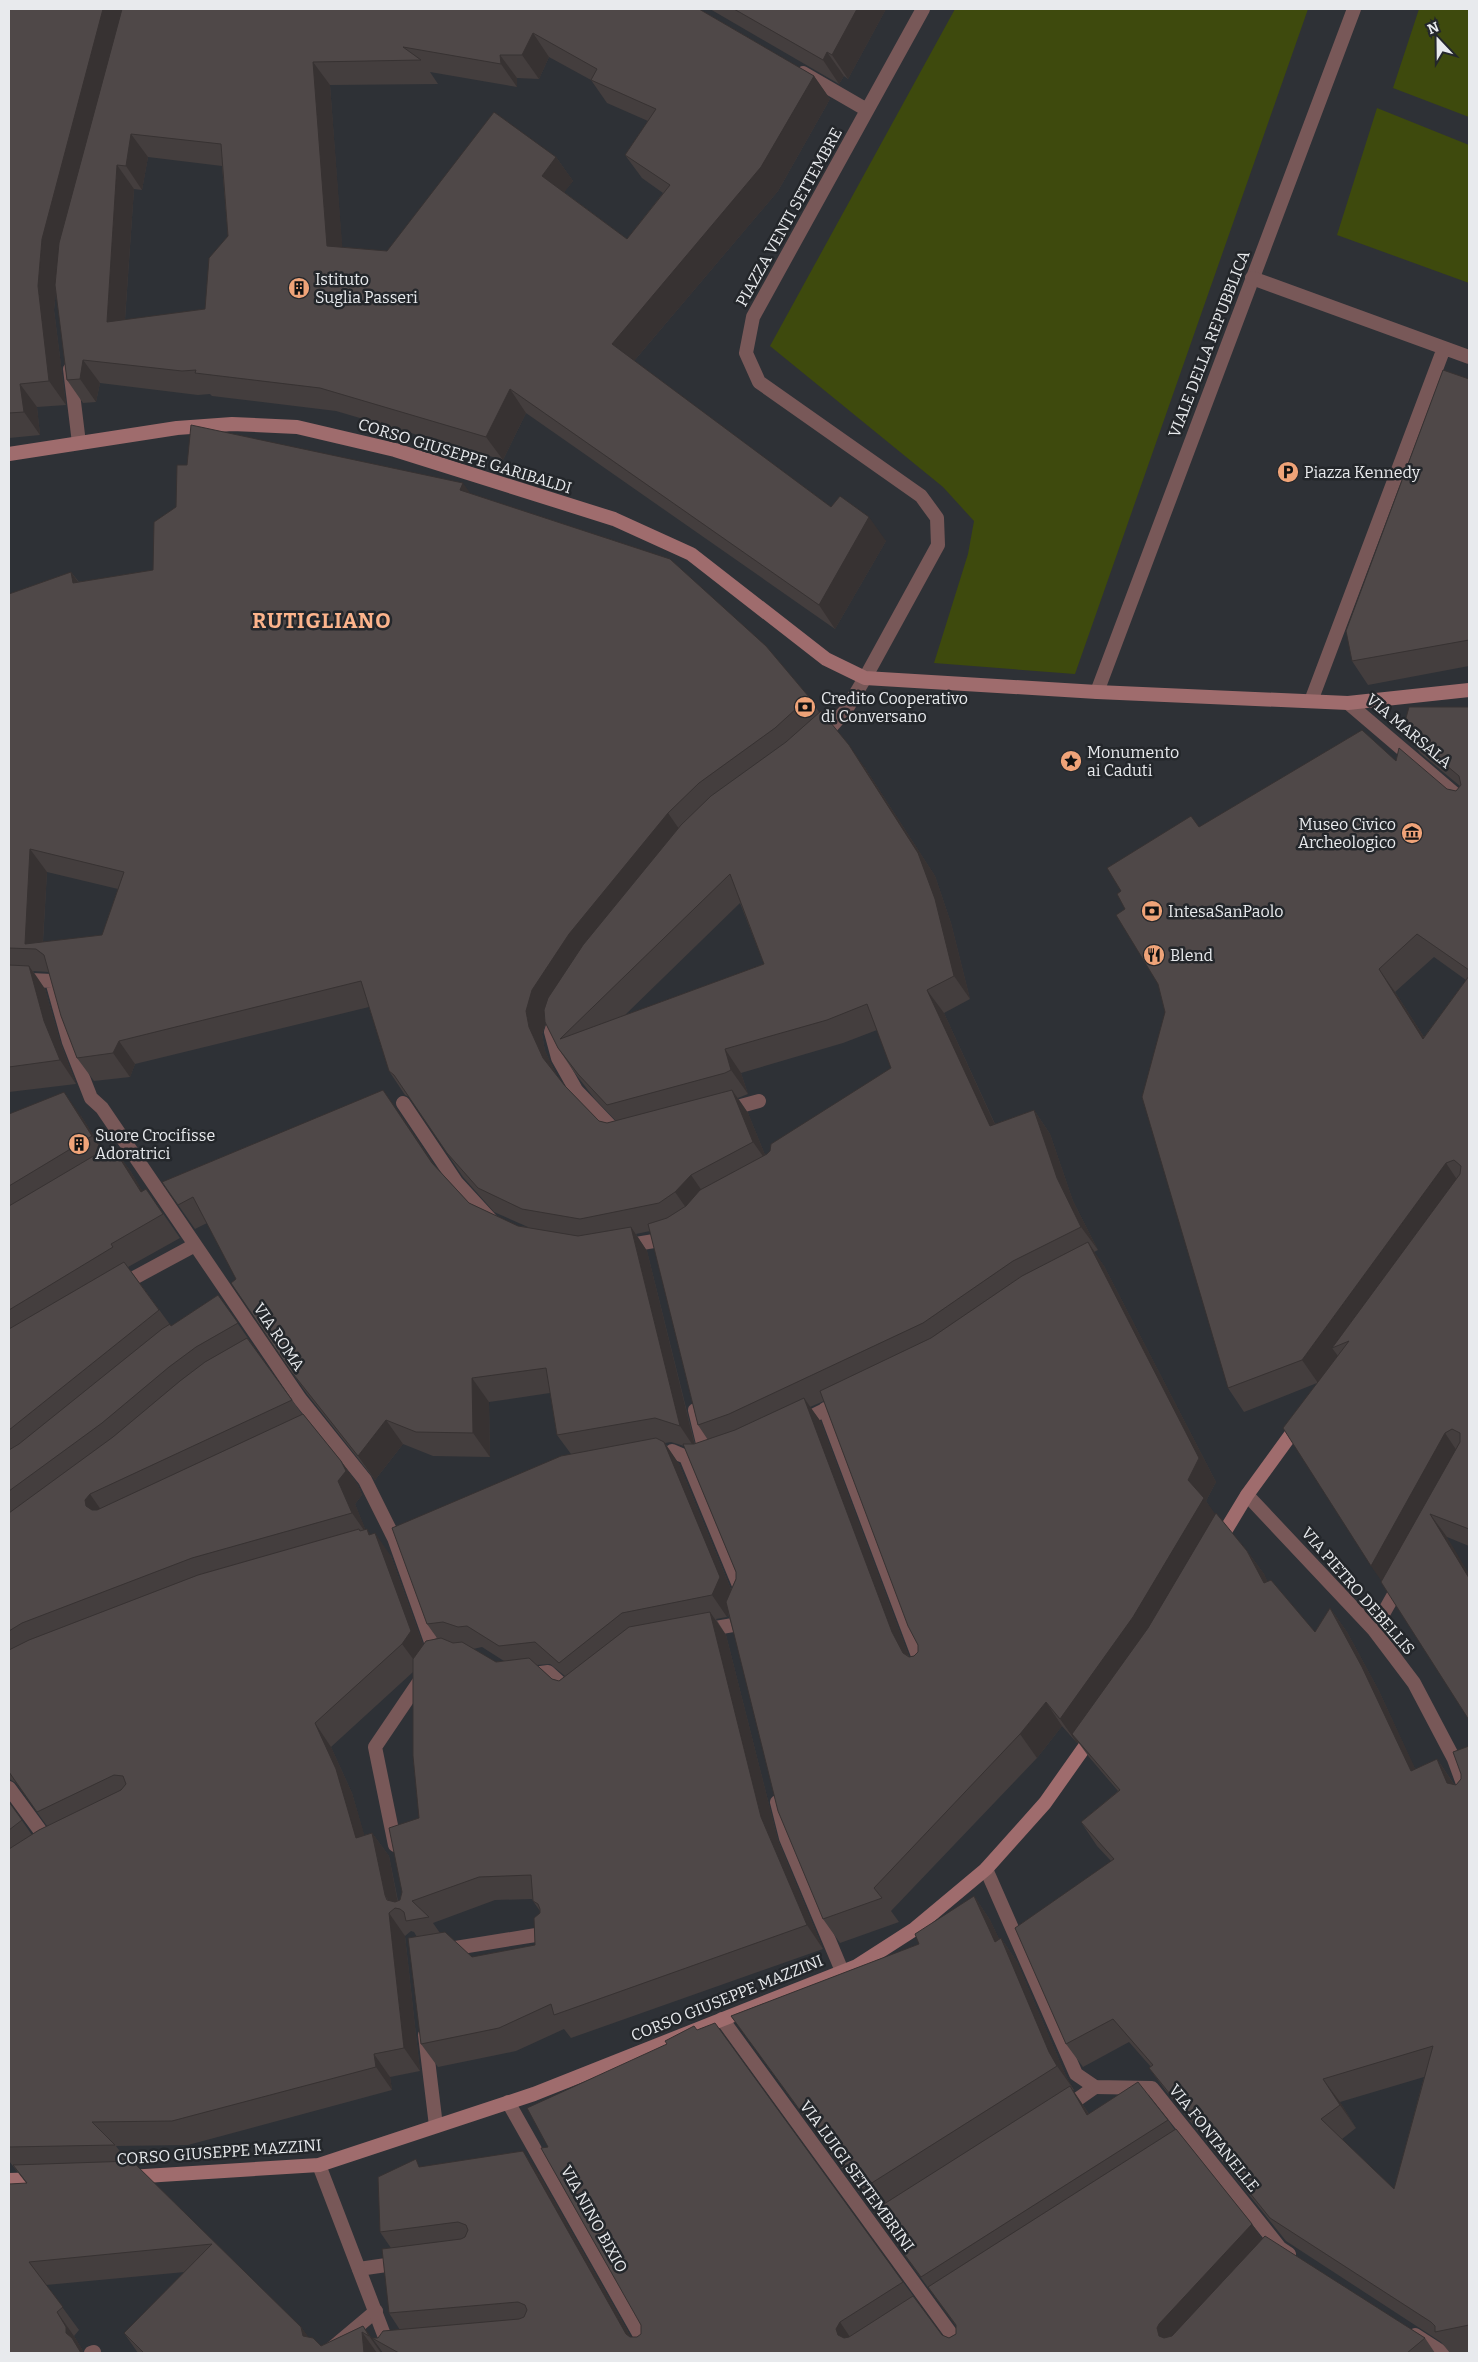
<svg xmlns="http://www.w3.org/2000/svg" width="1478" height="2362" viewBox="0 0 1478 2362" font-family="Bitter,serif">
	<rect width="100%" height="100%" fill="#2e3136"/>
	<path fill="#3e4a0d" d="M955,9H1308L1075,674L934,663L968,554L974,521L943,487L770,346Z
		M1419,9H1469V117L1393,88Z
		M1377,108L1469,145V283L1337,235Z"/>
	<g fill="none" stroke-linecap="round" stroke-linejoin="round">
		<path stroke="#785858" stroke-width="14" d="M1097,692L1354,9
			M821,738L846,710L865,678
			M9,979L52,981L69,1042L91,1098L102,1108L300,1399L365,1480L394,1538L436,1656
			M555,1020L551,1032L558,1058L576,1090L619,1135
			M726,1110L759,1101
			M119,1286L195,1245
			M825,1409L917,1653L926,1670
			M695,1410L707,1460
			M800,1422L843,1401
			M672,1451L686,1457L706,1460
			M686,1457L743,1595
			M704,1630L733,1625
			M526,1675L548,1672L571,1693
			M9,1788L50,1844
			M777,1802L786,1838L842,1971
			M395,1845L375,1747L423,1676
			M1065,2108L1095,2087
			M359,2269L400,2263"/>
		<path stroke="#785858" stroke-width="14" d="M803,73L867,110
			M1252,278L1469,357
			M70,369L79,443
			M865,678L938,545L937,518L921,496L759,382L746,353L753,317L923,9
			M1311,701L1444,348
			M1348,703L1469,806
			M403,1103L456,1182L491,1220
			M624,1246L654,1241
			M1247,1495L1374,1630L1414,1683L1454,1759L1469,1800
			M1374,1630L1401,1582
			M986,1869L1076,2074L1095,2087L1152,2088L1280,2248L1289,2254
			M443,1950L548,1933
			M722,2019L965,2353
			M425,2035L436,2126
			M508,2102L650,2353
			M1415,2335L1443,2353
			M91,2353L94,2352
			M326,2353L376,2311"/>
		<path stroke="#785858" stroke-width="14" d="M319,2165L391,2353"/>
		<path stroke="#9f6c6d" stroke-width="14" d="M9,454L177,428L232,424L297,427L395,450L614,519L691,554L826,659L865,678L1097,692L1348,703L1469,690
			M1218,1543L1247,1495L1300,1422
			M129,2177L319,2165L534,2094L857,1966L913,1930L986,1869L1045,1803L1093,1735
			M9,2180L42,2179"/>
	</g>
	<path fill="#443e3e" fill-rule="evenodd" d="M9,9H699L814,76L830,99L778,191L634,361L831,507L886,541L835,629L526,413L503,460L336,411L212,396L210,394L198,395L100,383L96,402L83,403L67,380L56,291L54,310L66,405L37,407L40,435L9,438ZM549,57L591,80L607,103L648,121L625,155L642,178L663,193L627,239L564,192L573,181L556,157L387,251L342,247L330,85L438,84L430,72L517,87V78L539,79ZM148,157L222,166L228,236L205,309L125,320L134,189L142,190Z
		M710,9H886L848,79L844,76L839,84Z
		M1469,379V666L1368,685L1352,661Z
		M471,494L809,697L819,712L865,768L935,876L951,923L970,999L944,1013L995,1124L1034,1110L1050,1134L1073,1201L1098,1250L1094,1252L1104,1266L1216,1482L1206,1501L1215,1515L1247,1551L1264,1574L1267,1581L1315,1632L1330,1608L1347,1632L1379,1691L1415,1769L1437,1759L1454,1784L1456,1785L1461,1779L1469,1746V2352L1462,2353H1450L1441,2342L1286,2241L1166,2091L1149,2068L1151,2067L1129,2042L1083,2067L1066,2044L1111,1861L1097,1846L1081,1822L1118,1791L1089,1757L1078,1742L1077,1743L1062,1726L1037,1758L891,1911L899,1922L840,1943L823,1919L728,1614L727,1617L716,1619L726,1635L778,1840L823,1949L571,2038L564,2029L516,2051L438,2067L421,2044L417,1937L414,1932L411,1931L405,1936L420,2071L390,2077L392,2090L188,2145L116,2146L127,2161L301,2327L308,2337L321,2346L363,2326L382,2353H138L124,2333L185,2272L46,2285L79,2330L74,2336L83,2351V2353H9L26,2183L9,2161V1802L32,1835L47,1826L16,1783L9,1779V1114L81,1116L105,1154L114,1149L131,1172L142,1191L146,1189L180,1238L128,1267L171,1326L218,1295L254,1347L302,1414L341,1461L358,1485L362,1495L355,1504L365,1529L391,1556L423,1644L437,1638L427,1624L571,1454L557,1435L550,1393L489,1402L490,1457L433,1456L403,1444L375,1480L307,1394L290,1370L236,1279L207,1223L195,1229L162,1182L400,1114L435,1166L469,1203L518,1226L528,1227L494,1212L463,1177L409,1097L405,1095L389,1071L369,1007L135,1064L130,1077L94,1081L77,1058L49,972L33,971L45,989L61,1044L76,1084L9,1092V594L71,572L79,582L153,570ZM47,872L118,889L102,935L43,942ZM740,903L764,964L625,1015ZM546,1023L558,1048L574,1072L594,1098L616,1121L607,1123L599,1121L565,1086L557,1076L545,1051L542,1034ZM877,1030L891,1068L765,1155L748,1113L738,1098L748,1094L741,1073L843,1043ZM650,1231L698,1425L708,1440L695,1444L647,1251L636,1234ZM824,1401L918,1645V1652L914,1656L909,1657V1656L821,1422L810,1407ZM671,1442L684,1446L736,1572V1579L731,1589L679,1464L665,1443ZM482,1647L504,1661L496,1662L473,1649ZM550,1664L565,1676L559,1681L552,1679L537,1665ZM413,1672L419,1818L402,1892L400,1900L398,1901L389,1856L372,1833L364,1835L352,1793L331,1747ZM532,1899L533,1901L540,1911L535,1945L472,1957L440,1933L433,1923L495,1900ZM1424,2077L1394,2189L1342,2139L1356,2128L1340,2102Z
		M1469,707V1546L1447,1537L1382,1581L1317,1383L1244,1412L1228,1388L1165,1012L1158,984L1125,909L1199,827L1396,761L1447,789L1456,791L1460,786L1420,753L1403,729ZM1434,957L1466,980L1424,1037L1395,992Z
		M974,1896L990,1920L999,1939L1001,1938L1017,1962L1066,2076L1074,2090H1073L1089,2114L1168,2120L1175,2130L1252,2224L1262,2239L1425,2338L1435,2353H383L372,2338H378L400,2330L389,2313L391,2248L380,2232L421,2167L539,2174L631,2337H637L903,2282L942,2335L949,2338L956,2334V2326L731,2016L919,1944Z"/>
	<path fill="#373232" d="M103,9H126L59,263L54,310L66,405L49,381L38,286L42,239Z
		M857,9H886L848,79L832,55Z
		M533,33L549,57L539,79L522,55Z
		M827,52L844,76L839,84L823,60Z
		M500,55L517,78V87L501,64Z
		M313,62L330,85L344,269L327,246Z
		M814,76L830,99L778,191L628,368L612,344Z
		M131,134L148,157L142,190L126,166Z
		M556,157L573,181L559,199L542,176Z
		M117,165L134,189L123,346L107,322Z
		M83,360L100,383L96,402L80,379Z
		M20,384L37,407L40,435L24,412Z
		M510,389L526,413L503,460L486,437Z
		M463,483L480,507L460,490Z
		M869,517L886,541L835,629L819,605Z
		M71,572L88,596L73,583Z
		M849,745L865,768L935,876L951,923L970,999L954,976Z
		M668,813L684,836L549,1013L542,1034L545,1051L560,1082L543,1058L529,1027L526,1011L532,990L569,934Z
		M30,849L47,872L42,954L36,949L25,944Z
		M29,966L45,989L61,1044L76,1084L60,1060L44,1021Z
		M1379,969L1395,992L1440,1062L1423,1039Z
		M927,990L944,1013L1006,1149L990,1126Z
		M119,1041L135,1064L130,1077L113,1053Z
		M725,1049L741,1073L748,1094L731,1070Z
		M383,1090L400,1114L449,1187L432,1163Z
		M732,1090L748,1113L769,1165L753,1142Z
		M64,1092L81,1116L109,1160L92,1136Z
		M1034,1110L1050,1134L1073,1201L1098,1250L1081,1227L1057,1178Z
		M114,1149L131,1172L157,1215L141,1192Z
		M1446,1163L1462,1187L1332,1348L1338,1356L1318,1383L1302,1360Z
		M691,1175L707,1198L691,1215L675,1192Z
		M631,1227L647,1251L696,1450L680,1426Z
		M1088,1242L1104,1266L1216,1482L1206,1501L1221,1522L1150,1641L1072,1734L1078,1742L1077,1743L1060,1719L1188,1480Z
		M472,1378L489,1402L490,1457L473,1433Z
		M804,1398L821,1422L909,1656L903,1653L892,1632Z
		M386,1420L403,1444L375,1480L358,1456Z
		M1445,1433L1461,1457L1387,1589L1371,1566Z
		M664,1442L679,1464L735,1599L727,1617L712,1595Z
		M341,1461L358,1485L362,1495L355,1504L368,1536L352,1513L338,1481Z
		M90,1494L106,1517L101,1524L86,1506L85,1500Z
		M1430,1514L1447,1537L1469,1574V1578Z
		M367,1529L381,1549L375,1533L391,1556L427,1655L419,1667L402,1644L369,1535Z
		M1247,1551L1264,1574L1280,1606L1264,1583Z
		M1330,1608L1347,1632L1379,1691L1427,1794L1411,1771Z
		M710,1612L726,1635L778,1840L823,1949L807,1925L761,1817Z
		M1046,1702L1062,1726L1037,1758L1020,1734Z
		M315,1723L331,1747L352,1793L372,1861L356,1838Z
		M1437,1759L1453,1783L1463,1806L1447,1783Z
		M372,1833L389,1856L399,1909L395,1908L394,1909L385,1895Z
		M974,1896L990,1920L1012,1966L995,1942Z
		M389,1913L405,1936L420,2071L404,2048Z
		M1001,1938L1017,1962L1066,2076L1074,2090L1057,2066L1049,2052Z
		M374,2054L390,2077L392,2090L376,2067Z
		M1323,2079L1340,2102L1356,2128L1340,2105Z
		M1070,2086L1083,2105L1100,2133L1087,2115Z
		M523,2151L539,2174L640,2353L626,2334Z
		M1252,2224L1268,2248L1174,2353L1159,2336L1157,2328L1159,2324Z
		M57,2312L74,2336L83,2351V2353H81L66,2333Z
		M840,2322L856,2346L838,2335L836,2329Z
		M363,2326L380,2349L382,2353H381L369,2336Z
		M301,2327L318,2350L303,2336Z
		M362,2332L377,2353H364Z"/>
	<path fill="#4f4848" stroke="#373232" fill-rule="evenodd" d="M9,9H103L42,239L38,286L49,381L20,384L24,412L9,413Z
		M122,9H699L814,76L761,167L612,344L831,507L840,496L869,517L819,605L510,389L486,437L320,388L195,373L196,370L182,371L83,360L80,379L67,380L55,285L59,243ZM533,33L597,69L591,80L656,109L625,155L670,185L627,239L542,176L556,157L494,112L387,251L327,246L313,62L421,60L403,47L501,64L500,55H522ZM131,134L221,144L228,236L209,258L205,309L107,322L117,165L126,166Z
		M734,9H857L832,55L827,52L823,60Z
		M1443,370L1469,379V640L1352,661L1346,631Z
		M191,425L463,483L460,490L670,559L766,646L809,697L775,728L699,783L668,813L569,934L532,990L526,1011L529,1027L543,1058L565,1086L599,1121L607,1123L732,1090L753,1142L691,1175L675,1192L659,1203L580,1219L522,1209L478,1188L447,1153L394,1075L389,1071L361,981L119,1041L113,1053L77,1058L61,1016L44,955L36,949L9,948V594L71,572L73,583L153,570L154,522L176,507L177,465H187ZM30,849L124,872L102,935L25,944Z
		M1409,707H1469V970L1417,934L1379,969L1423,1039L1469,976V1529L1430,1514L1469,1578V1720L1381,1582L1460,1442V1433L1452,1429L1445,1433L1371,1566L1283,1428L1349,1341L1332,1348L1460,1174L1461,1166L1454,1160L1446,1163L1302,1360L1228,1388L1142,1097L1165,1012L1158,984L1116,915L1125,909L1117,894L1121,891L1107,868L1191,816L1199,827L1362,730L1396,761L1399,748L1447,789L1456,791L1461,785L1459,776L1403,729Z
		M821,711L849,745L918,853L935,899L954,976L927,990L990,1126L1034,1110L1057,1178L1081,1227L1013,1261L923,1323L729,1414L698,1425L648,1224L667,1218L686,1206L700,1190L767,1154L770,1151L771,1144L891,1068L867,1004L827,1020L725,1049L731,1070L725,1073L607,1105L578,1074L558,1048L545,1022L544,1010L548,998L583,945L681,825L711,796L786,742ZM730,874L764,964L560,1039Z
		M9,965L29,966L44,1021L60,1060L9,1067Z
		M383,1090L432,1163L469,1203L518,1226L578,1236L631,1227L680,1426L655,1418L557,1435L546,1368L472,1378L473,1433L416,1432L386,1420L358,1456L290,1370L231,1283L236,1279L193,1197L178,1205L162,1182Z
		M64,1092L92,1136L9,1186V1114Z
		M114,1149L141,1192L146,1189L163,1214L111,1244L113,1247L9,1310V1206L102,1151L104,1155Z
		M1088,1242L1199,1458L1188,1480L1204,1498L1133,1617L1060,1719L1046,1702L1020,1734L874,1888L882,1898L823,1919L778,1811L726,1602L736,1579V1572L683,1444H694L735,1430L804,1398L892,1632L903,1653L909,1657L914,1656L918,1652V1645L908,1626L820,1391L931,1338L1022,1276Z
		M124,1262L159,1310L9,1430V1329Z
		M218,1295L238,1323L196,1347L169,1367L102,1423L9,1491V1450L19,1444L162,1329L170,1324L171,1326Z
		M247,1338L292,1400L90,1494L85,1500L86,1506L92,1510H97L303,1414L341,1461L346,1471L338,1481L352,1513L192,1558L22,1623L9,1631V1513L113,1437L180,1381L205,1362Z
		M656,1438L664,1442L720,1577L712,1595L622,1613L559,1663L535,1642L499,1646L467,1626L458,1627L443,1622L427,1624L392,1528L561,1456Z
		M1216,1513L1247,1551L1264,1583L1271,1580L1315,1632L1330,1608L1362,1667L1411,1771L1437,1759L1447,1783L1456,1785L1461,1779V1774L1453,1752L1469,1746V2325L1435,2332V2326L1431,2322L1270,2218L1149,2068L1153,2065L1113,2019L1066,2044L1015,1928L1114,1859L1081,1822L1120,1790L1072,1734L1148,1628ZM1433,2046L1394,2189L1321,2119L1340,2105L1323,2079Z
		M359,1529L360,1531L367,1529L369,1535L375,1533L411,1631L402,1644L315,1723L336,1769L356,1838L372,1833L385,1895L387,1900L395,1902L400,1900L402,1892L389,1828L419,1818L413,1756V1659L426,1641L441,1638L453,1643L462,1642L496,1662L529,1658L552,1679L559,1681L629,1627L710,1612L761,1817L807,1925L554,2015L551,2004L499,2028L421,2044L408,1938L445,1932L472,1957L535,1945L534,1918L540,1913V1909L538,1904L533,1901L531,1875L479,1877L412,1901L429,1917L406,1921L404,1912L400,1909L395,1908L389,1913L404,2048L374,2054L376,2067L172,2121L92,2122L115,2145L9,2147V1849L39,1830L121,1790L126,1784L123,1776L114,1775L37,1812L9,1772V1650L29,1640L198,1575Z
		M9,1802L22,1820L9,1830Z
		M974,1896L995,1942L1001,1938L1049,2052L1057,2066L859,2191L731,2016L919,1944L915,1934Z
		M715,2023L903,2282L840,2322L836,2329L838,2335L844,2338L849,2337L913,2296L942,2335L949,2338L956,2334V2325L928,2287L1176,2129L1252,2224L1159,2324L1157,2328L1159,2336L1164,2338L1172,2336L1265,2236L1425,2338L1407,2353H399L372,2338H378L383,2331L519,2319L524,2317L527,2310L525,2305L518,2302L389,2313L382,2249L461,2239L465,2237L468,2230L466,2225L458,2222L380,2232L378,2177L416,2159L419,2167L523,2151L626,2334L630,2337H637L641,2334V2325L541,2148L548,2147L527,2108L667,2044L665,2041L694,2026L697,2030Z
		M1138,2082L1168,2120L921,2277L873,2211L1070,2086L1087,2115Z
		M132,2161L301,2327L303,2336L313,2338L321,2346L363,2326L369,2336L362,2332L364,2353H144L124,2333L212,2244L29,2262L63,2307L57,2312L66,2327V2333L72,2338L81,2353H9V2184L27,2183L13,2165Z"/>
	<defs>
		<g id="building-disc" transform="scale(1.125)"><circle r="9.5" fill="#efa378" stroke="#24272b"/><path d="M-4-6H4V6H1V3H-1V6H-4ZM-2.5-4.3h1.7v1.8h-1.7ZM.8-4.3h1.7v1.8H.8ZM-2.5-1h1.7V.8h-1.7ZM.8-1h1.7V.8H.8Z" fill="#111"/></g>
		<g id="parking-disc" transform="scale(1.125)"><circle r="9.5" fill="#efa378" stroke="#24272b"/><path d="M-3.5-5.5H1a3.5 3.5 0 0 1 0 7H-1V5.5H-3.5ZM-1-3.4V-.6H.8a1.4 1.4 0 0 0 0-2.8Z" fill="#111"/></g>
		<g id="bank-disc" transform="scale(1.125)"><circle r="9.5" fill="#efa378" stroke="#24272b"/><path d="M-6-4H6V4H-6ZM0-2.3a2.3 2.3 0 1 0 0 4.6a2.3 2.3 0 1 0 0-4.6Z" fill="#111"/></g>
		<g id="sight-disc" transform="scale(1.125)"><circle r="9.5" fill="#efa378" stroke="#24272b"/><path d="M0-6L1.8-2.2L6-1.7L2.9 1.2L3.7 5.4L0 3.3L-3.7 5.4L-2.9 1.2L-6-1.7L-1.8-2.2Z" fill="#111"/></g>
		<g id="museum-disc" transform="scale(1.125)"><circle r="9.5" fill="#efa378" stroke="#24272b"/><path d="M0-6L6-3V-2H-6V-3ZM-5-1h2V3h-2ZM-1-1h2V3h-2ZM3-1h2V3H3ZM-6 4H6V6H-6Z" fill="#111"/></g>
		<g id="restaurant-disc" transform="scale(1.125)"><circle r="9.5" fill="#efa378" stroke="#24272b"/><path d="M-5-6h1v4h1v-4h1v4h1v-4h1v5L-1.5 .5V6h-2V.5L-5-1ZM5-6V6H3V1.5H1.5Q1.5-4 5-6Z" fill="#111"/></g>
	</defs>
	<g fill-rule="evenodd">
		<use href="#building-disc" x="299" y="288"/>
		<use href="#parking-disc" x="1288" y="472"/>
		<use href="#bank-disc" x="805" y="707"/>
		<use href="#sight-disc" x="1071" y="761"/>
		<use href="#museum-disc" x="1412" y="833"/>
		<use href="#bank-disc" x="1152" y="911"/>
		<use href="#restaurant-disc" x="1154" y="955"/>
		<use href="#building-disc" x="79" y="1144"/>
	</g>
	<g text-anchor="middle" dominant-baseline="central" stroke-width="5" stroke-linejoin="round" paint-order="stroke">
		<g font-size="16" fill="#e8eaed" stroke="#24272b">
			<text transform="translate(789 217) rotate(-61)">PIAZZA VENTI SETTEMBRE</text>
			<text transform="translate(1209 344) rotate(-69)">VIALE DELLA REPUBBLICA</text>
			<text transform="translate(465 456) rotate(17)">CORSO GIUSEPPE GARIBALDI</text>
			<text transform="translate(1409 731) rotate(40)">VIA MARSALA</text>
			<text transform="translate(279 1337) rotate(56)">VIA ROMA</text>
			<text transform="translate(1358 1591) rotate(49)">VIA PIETRO DEBELLIS</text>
			<text transform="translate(727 1998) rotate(-22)">CORSO GIUSEPPE MAZZINI</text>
			<text transform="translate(1214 2138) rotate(51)">VIA FONTANELLE</text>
			<text transform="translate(219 2152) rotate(-4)">CORSO GIUSEPPE MAZZINI</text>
			<text transform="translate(857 2176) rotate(54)">VIA LUIGI SETTEMBRINI</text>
			<text transform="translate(594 2219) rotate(61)">VIA NINO BIXIO</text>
		</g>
		<g font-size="16" fill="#e8eaed" stroke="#24272b" text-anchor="start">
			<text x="315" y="279">Istituto<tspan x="315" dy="18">Suglia Passeri</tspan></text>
			<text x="1304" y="472">Piazza Kennedy</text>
			<text x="821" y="698">Credito Cooperativo<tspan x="821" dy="18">di Conversano</tspan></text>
			<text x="1087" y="752">Monumento<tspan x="1087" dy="18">ai Caduti</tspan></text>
			<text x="1396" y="824" text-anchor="end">Museo Civico<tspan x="1396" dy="18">Archeologico</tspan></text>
			<text x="1168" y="911">IntesaSanPaolo</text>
			<text x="1170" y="955">Blend</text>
			<text x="95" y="1135">Suore Crocifisse<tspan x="95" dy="18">Adoratrici</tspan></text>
		</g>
		<g font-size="21" font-weight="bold" letter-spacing="1" fill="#fcb48c" stroke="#24272b">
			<text x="322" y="621">RUTIGLIANO</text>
		</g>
	</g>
	<rect width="1478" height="2362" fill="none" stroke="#e8eaed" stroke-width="20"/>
	<g transform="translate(1438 40) rotate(338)" stroke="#24272b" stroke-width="4" paint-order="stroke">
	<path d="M0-4L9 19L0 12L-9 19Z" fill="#e8eaed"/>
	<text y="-8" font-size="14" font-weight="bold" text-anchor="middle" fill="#e8eaed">N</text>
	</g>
</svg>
